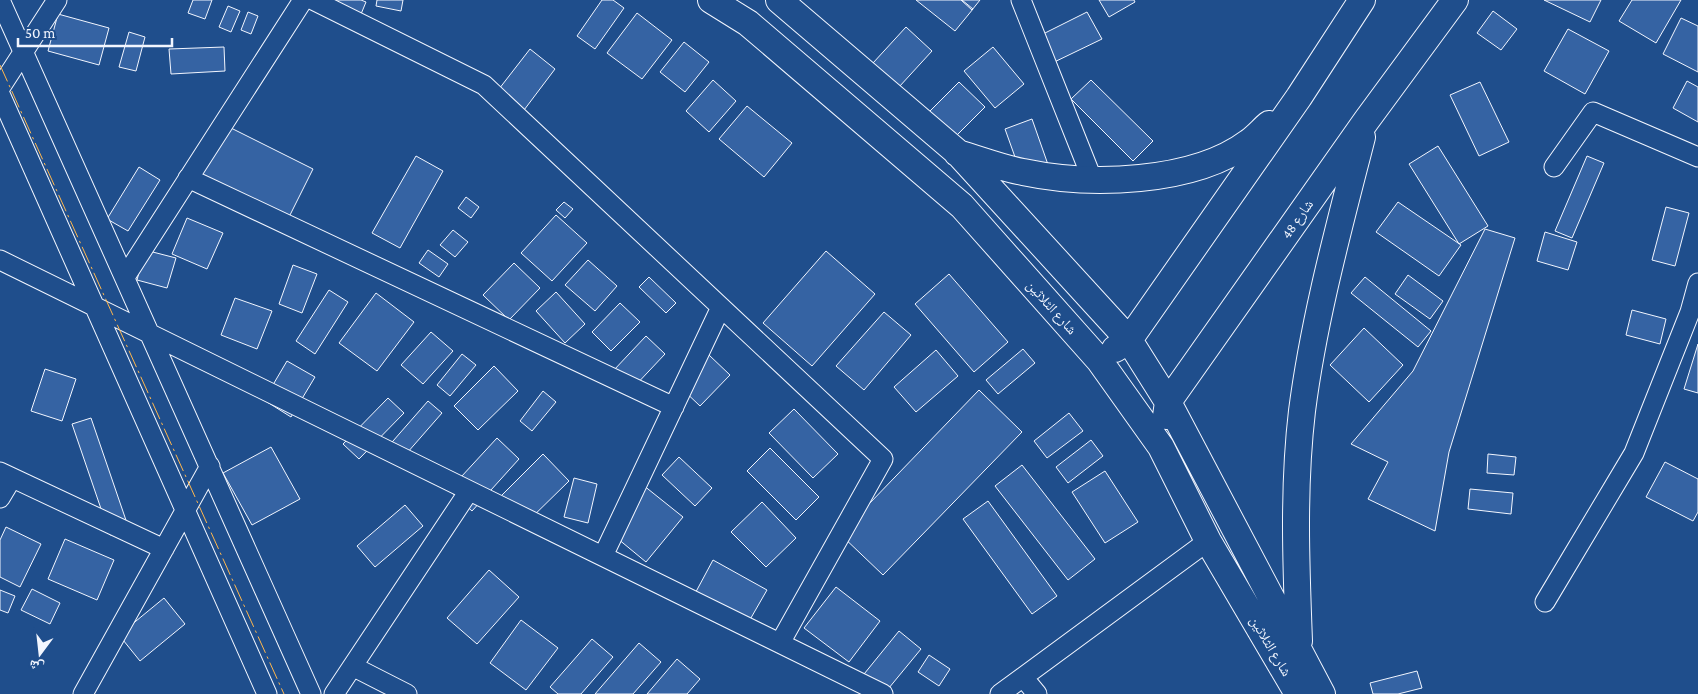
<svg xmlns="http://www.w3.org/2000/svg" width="1698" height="694" viewBox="0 0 1698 694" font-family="'Crimson Pro','Noto Naskh Arabic',serif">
	<rect width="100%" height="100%" fill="#1f4e8c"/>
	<path fill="#3563a3" stroke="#f2f6ff" d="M193,0H212L205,19L188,13Z
		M334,0H361L366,2L359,19Z
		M377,0H403L401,11L376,6Z
		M602,0H613L624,8L595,49L577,36Z
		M916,0H962L973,9L955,31Z
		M961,0H980L972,10Z
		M1099,0H1134L1135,2L1109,17Z
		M1544,0H1601L1590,22Z
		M1632,0H1681L1656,43L1619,21Z
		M228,6L240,11L231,32L219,27Z
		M1493,11L1517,29L1501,50L1477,33Z
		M248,12L258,16L251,34L241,30Z
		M1087,12L1102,39L1046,66L1033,39Z
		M637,13L672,40L642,79L607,53Z
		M58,14L109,28L99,65L48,51Z
		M1681,18L1698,26V72L1663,54Z
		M906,27L932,51L888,99L862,75Z
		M1568,29L1609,51L1585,94L1544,71Z
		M129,32L145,37L136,71L119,67Z
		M684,42L709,62L685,92L660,72Z
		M224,47L225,71L171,74L169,49Z
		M993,47L1024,84L995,108L964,71Z
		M530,49L555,69L518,118L492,98Z
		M713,80L736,101L709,132L686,111Z
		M1091,80L1153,141L1133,161L1071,99Z
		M1687,81L1698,87V122L1673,108Z
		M959,82L985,107L949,143L923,118Z
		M1480,82L1509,142L1479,156L1450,95Z
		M747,106L792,143L764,177L719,139Z
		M1032,119L1052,176L1025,185L1005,129Z
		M227,126L313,169L287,221L200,178Z
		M1438,146L1488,226L1459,244L1409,164Z
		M416,156L443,171L400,248L372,233Z
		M1587,156L1604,163L1572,238L1555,231Z
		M139,167L160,180L128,231L107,219Z
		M466,197L479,207L471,218L458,208Z
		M564,202L573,209L565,218L556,210Z
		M1398,202L1461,245L1439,276L1376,232Z
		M1666,207L1689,213L1675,266L1652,260Z
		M556,215L587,243L552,281L521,253Z
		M187,218L223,233L207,269L172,254Z
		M1485,229L1515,238L1449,452L1435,531L1368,499L1388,462L1351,444L1413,371Z
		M453,230L468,242L455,257L440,245Z
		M1545,232L1577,242L1568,270L1537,261Z
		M145,250L176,258L167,288L137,280Z
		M428,250L448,264L439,277L419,263Z
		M826,251L875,294L812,366L763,323Z
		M588,260L617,286L595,311L565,285Z
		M514,263L540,288L509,320L483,295Z
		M293,265L317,274L302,313L279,304Z
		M949,274L1008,342L974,372L915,304Z
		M1408,275L1443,301L1430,319L1395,294Z
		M649,277L676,303L666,313L639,287Z
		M1365,277L1431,331L1418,347L1351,293Z
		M329,290L348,302L315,354L296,341Z
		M556,292L585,324L565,343L536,311Z
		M376,293L414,322L377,371L339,343Z
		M235,298L272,311L257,349L221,335Z
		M620,303L640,322L611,351L592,332Z
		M1632,310L1666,319L1660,344L1626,335Z
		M884,312L911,335L864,390L836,366Z
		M1364,328L1403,365L1369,402L1330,365Z
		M431,332L453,351L423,384L401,365Z
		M646,336L665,354L632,389L613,371Z
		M1698,344V393L1684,389Z
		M1023,349L1035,363L998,394L986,380Z
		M936,350L958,376L916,412L894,387Z
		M462,354L476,365L450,396L437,385Z
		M709,355L730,375L700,406L679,386Z
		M287,361L315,377L291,417L264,400Z
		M494,366L518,391L478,430L454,406Z
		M45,369L76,379L62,421L31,411Z
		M979,390L1022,432L883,575L840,534Z
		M543,391L556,402L532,431L520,421Z
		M388,398L404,413L359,459L343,444Z
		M428,401L442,413L400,461L386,449Z
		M794,409L838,454L813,478L769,433Z
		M1069,413L1083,431L1047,458L1034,441Z
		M91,418L129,529L110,535L72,424Z
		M497,438L519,459L472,511L449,490Z
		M1091,440L1103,456L1068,483L1056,467Z
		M271,447L300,499L252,525L223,473Z
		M770,448L819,497L796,520L747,471Z
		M543,454L569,481L523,526L497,500Z
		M1488,454L1516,457L1514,475L1487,473Z
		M679,457L712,488L695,506L662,475Z
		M1665,462L1698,479V512L1693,521L1646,497Z
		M1022,465L1095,559L1068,580L995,486Z
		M1105,471L1138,522L1105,543L1072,492Z
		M574,478L597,484L588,523L564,517Z
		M643,485L683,517L646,562L606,529Z
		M1470,489L1513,493L1511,514L1468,509Z
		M988,501L1057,596L1032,614L963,519Z
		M762,502L796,538L766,567L731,532Z
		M405,505L423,526L375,567L357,546Z
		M6,527L41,544L20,587L0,577V540Z
		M65,539L114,560L97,600L48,579Z
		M713,560L767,590L744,630L691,601Z
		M489,570L519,597L477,644L447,618Z
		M836,587L880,621L849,662L804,628Z
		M32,589L60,603L50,624L21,610Z
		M0,590L15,596L8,613L0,610Z
		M164,598L185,624L140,661L119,635Z
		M521,620L558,648L526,690L490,663Z
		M899,631L921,649L884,694L860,679Z
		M592,639L613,657L581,694H558L550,687Z
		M639,643L661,662L633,694H595Z
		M929,655L950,669L939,686L918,672Z
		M677,659L700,679L687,694H647Z
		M1417,671L1422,688L1398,694H1373L1370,683Z"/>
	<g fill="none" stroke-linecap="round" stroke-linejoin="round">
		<g stroke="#f2f6ff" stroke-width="21">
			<path id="street" d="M0,0L311,694
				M313,0L484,85L883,459L780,643
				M1021,0L1093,181
				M0,88L57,0
				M0,94L267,694
				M1554,167L1593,112L1698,157
				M188,178L674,407
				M0,260L883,694
				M125,277L303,0
				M0,472L164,549
				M0,498L12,478
				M603,556L721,307
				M1545,602L1634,453L1690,312L1698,283
				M354,667L407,694
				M1023,677L1037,694
				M83,694L210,466
				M334,694L469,491
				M1000,694L1208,541"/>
		</g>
		<g stroke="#f2f6ff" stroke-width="28">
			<path id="secondary" d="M711,0L748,23L962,206L1099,360L1161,447L1208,541L1298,694
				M779,0L957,152L1129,340L1168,402L1322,694
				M957,153C979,159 1001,168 1023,172C1089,186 1193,184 1249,142C1256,137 1262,130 1269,124
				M1115,349L1129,340L1299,97L1362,0
				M1166,416L1168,402L1366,121L1455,0
				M1299,641C1296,564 1293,487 1302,411C1314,318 1339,227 1362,137"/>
		</g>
		<use href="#street" stroke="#1f4e8c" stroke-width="19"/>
		<use href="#secondary" stroke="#1f4e8c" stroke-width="26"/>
		<path stroke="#ffb74d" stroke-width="1" stroke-dasharray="18 4 2.5 4" stroke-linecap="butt" d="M0,65L284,694"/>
	</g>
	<g text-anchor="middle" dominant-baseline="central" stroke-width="4" stroke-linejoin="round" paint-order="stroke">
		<g font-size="14" fill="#f2f6ff" stroke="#1f4e8c">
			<text transform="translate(1297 219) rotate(-55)">شارع 48</text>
			<text transform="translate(1052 307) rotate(48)">شارع الثلاثين</text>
			<text transform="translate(1271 646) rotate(59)">شارع الثلاثين</text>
		</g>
	</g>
	<g transform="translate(40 654) rotate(195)" stroke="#1f4e8c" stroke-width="4" paint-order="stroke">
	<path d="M0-4L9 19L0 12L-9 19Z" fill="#f2f6ff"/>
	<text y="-8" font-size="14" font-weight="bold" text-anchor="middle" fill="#f2f6ff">ش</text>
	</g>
	<path d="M18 38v8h154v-8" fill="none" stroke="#f2f6ff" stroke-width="2.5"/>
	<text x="25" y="38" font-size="15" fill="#f2f6ff" stroke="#1f4e8c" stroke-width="4" paint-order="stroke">50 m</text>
</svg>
